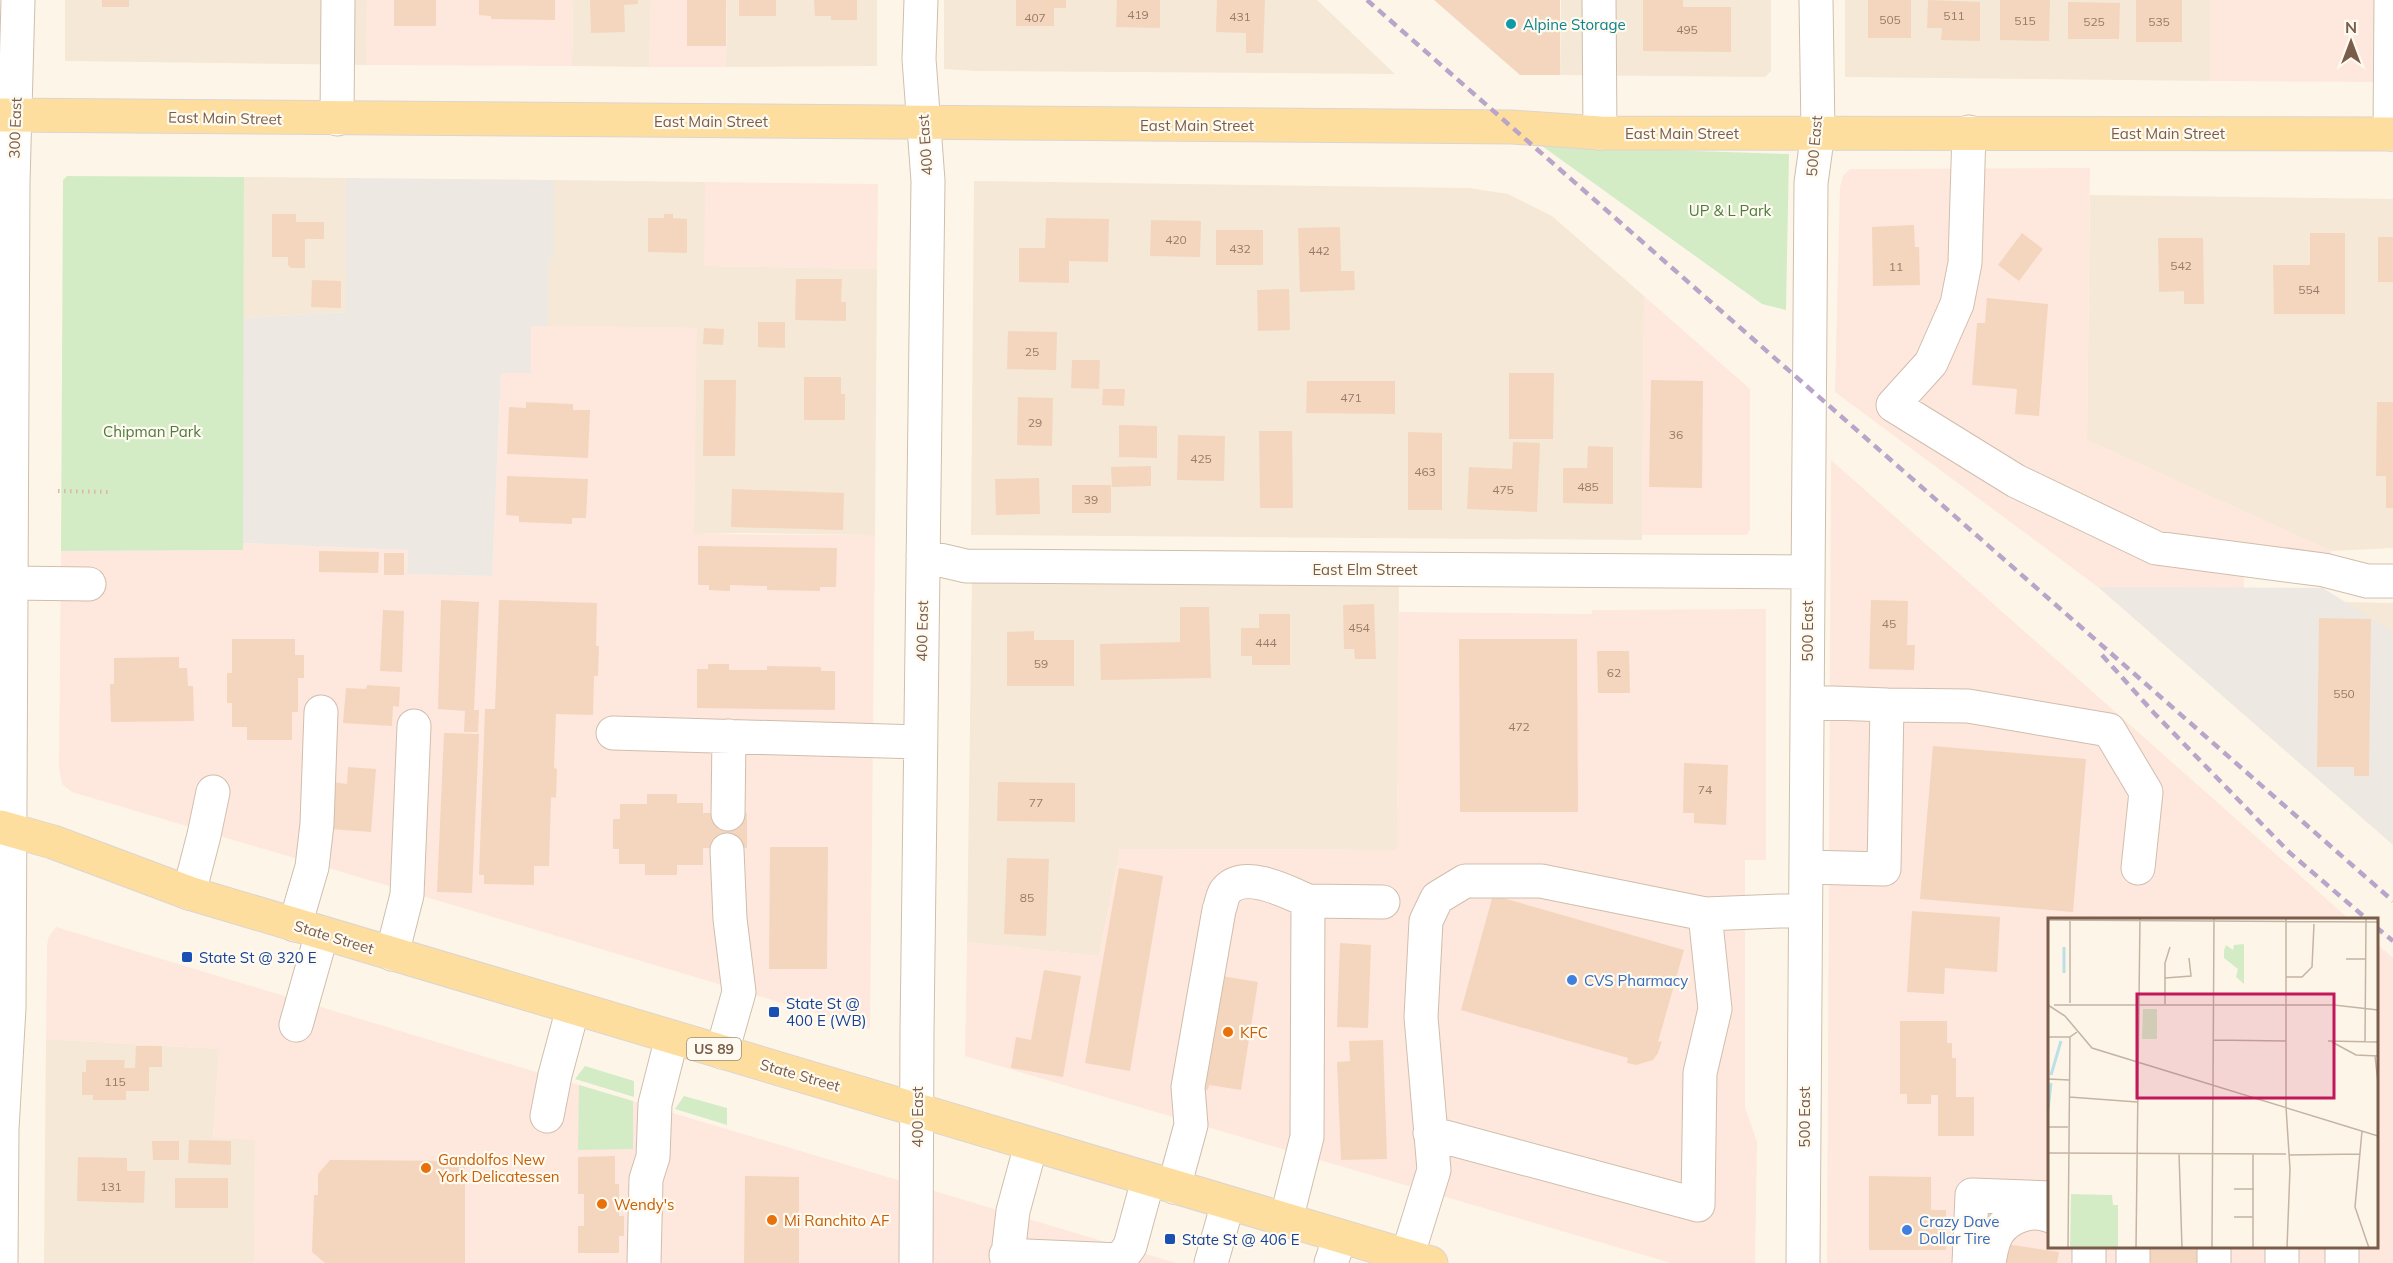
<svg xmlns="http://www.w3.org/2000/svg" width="2393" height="1263" viewBox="0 0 2393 1263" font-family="Mulish,sans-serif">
	<rect width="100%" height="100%" fill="#fdf6e8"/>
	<path fill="#f5e8d6" d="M65,0H367L366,65L65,61Z
		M573,0H651L649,67L572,66Z
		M727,0H877V66L726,67Z
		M944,0H1317L1395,74L978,71L944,69Z
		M1561,0H1771V71L1765,77L1560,75Z
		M1845,0H2210V81L1845,77Z
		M244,177L346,178V312L243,318Z
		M554,180L705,182V266L877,269L875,535L741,533L694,534L696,328L548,326V258L554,257Z
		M974,181L1469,188L1508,194L1552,216L1644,296L1642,540L971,535Z
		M2090,195L2393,199V548L2331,551L2087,440Z
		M972,575L1399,578L1397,850L1120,849L1099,956L967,942Z
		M2343,602L2393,603V632Z
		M46,1039L219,1049L213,1138L255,1139L254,1263H44Z"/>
	<path fill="#fee7dc" d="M367,0H573L572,66L366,65Z
		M651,0H727L726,67H649Z
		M2210,0H2374V82L2210,81Z
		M2090,168L2087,440L2331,551V560L2243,559L2244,589L2098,587L1835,392L1840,187L1843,176L1850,169H1871Z
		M705,182L878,184L877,269L704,266Z
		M1644,296L1750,389V530L1747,535H1642Z
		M531,325L697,328L694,534L875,535L870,1029L72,792L62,784L59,767L61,551L242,550L243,543L408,550L407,574L492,576L501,373Z
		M1831,460L2349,919L2050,920V1246H2376L2377,944L2393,958V1263H1827Z
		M1766,609V860H1745V1107L1757,1142L1755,1263H1671L965,1056L967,942L1099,956L1120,849L1397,850L1398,612L1592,614V610Z
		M56,927L579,1085L1176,1263H254L255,1140L213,1138L219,1049L46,1039L47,949L48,938Z"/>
	<path fill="#eee8e2" d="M346,178L554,180V258H548V326H531V373H501L492,576L407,574L408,550L243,543V318L346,312Z
		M2098,587L2323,588L2393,632V845Z"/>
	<path fill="#d4ecc6" d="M1542,146L1789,154L1786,310L1762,304Z
		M67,176L244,177L243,550L61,551L63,180Z
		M585,1066L634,1081V1097L575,1079Z
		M579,1085L633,1101V1149L578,1150Z
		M684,1096L727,1108V1125L675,1109Z"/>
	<path fill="#f4d6bf" d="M102,0H129V7H102Z
		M394,0H436V26H394Z
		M479,0H555V20L491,19V16L479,15Z
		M590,0H638V4L624,5L625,32L591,33Z
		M687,0H726V46H687Z
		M739,0H776V16H739Z
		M814,0H857V20H831V16H815Z
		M1016,0H1066V8H1054V26H1016Z
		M1117,0H1160V28L1116,27Z
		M1217,0H1265L1263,53H1246V33L1216,32Z
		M1434,0H1560V75H1520Z
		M1643,0H1683V7H1731V52L1643,51Z
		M1868,0H1911V38H1868Z
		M1928,0L1980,2V41L1941,40L1942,28H1927Z
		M2000,0H2050L2049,41L2000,40Z
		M2136,0H2182V42H2136Z
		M2068,2L2120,3L2119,39H2068Z
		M272,214H296V222H324V239H305V268H291L288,265V257H272Z
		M664,214H673V218L687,219V253L648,252V218H664Z
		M1046,218L1109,219L1108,262L1069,261V283L1019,282V248H1045Z
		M1151,220L1201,221L1200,257L1150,256Z
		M1914,225L1915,247H1919L1920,285L1873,286L1872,227Z
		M1340,227L1341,271H1354L1355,290L1300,292L1298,228Z
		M1216,230H1263V265H1216Z
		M2022,233L2043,249L2019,281L1998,265Z
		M2310,233H2345V314H2274L2273,265H2310Z
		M2378,237H2393V282H2378Z
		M2158,238H2203L2204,304H2184V291L2159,292Z
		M796,279H842L841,302H846V321L795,320Z
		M312,280L341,281V308L311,307Z
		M1289,289L1290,330L1258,331L1257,290Z
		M1987,298L2048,304L2039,416L2015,414L2017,389L1972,385L1977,323H1985Z
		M758,322H785V348L758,347Z
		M704,328L724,329L723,345L703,344Z
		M1008,331L1057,332L1056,370L1007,369Z
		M1072,360H1100L1099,389L1071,388Z
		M1509,373H1554L1553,439H1509Z
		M804,377H841V394H845V420H804Z
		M704,380H736L735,456H703Z
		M1651,380L1703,381L1702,488L1649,487Z
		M1307,381H1395V414L1306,413Z
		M1103,389H1125L1124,406L1102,405Z
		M1018,397L1053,398L1052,446L1017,445Z
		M526,402L573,404V410H590L588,458L507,454L509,407L526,408Z
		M2377,402H2393V508H2386V476H2376Z
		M1119,425L1157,426V458L1119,457Z
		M1259,431H1292L1293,508H1260Z
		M1408,432L1442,433V510H1408Z
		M1178,435L1225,436L1224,481L1177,480Z
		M1513,442L1540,443L1537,512L1467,509L1469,467L1512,469Z
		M1588,446L1613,447V504L1563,503V468H1587Z
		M1151,466V486L1112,487L1111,467Z
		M507,476L588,479L586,518H572V524L519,522V516L506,515Z
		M1039,478L1040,514L996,515L995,479Z
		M1072,485H1111V513H1072Z
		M732,489L844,493L843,530L731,527Z
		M698,546L837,548L836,587H820V591L767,590V586L730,585V591L709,590V585H698Z
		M319,551L379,552L378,573L319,572Z
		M384,553H404V575H384Z
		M441,600L479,602L474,710H479L478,732H464L465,711L438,709Z
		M499,600L597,603L596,646H599L598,676H594L593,715L556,714L554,768L557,769L556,798L551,797L549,866H534V885L484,884V875H479L485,709H495Z
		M1871,600L1908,601L1907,645H1915L1914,670L1869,669Z
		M1374,604L1376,659H1355L1354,649H1344L1343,605Z
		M1180,607H1209L1211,678L1101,680L1100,644L1180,642Z
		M383,610L404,611L402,672L380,671Z
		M1259,614H1290V665H1252V656H1241V628H1259Z
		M2319,618L2371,619L2369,776H2354V767H2317Z
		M1034,631V640H1074V686H1007V632Z
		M232,639H295V655H304V678H298V712H292V740H247V727H232V703H227V673H232Z
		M1459,639H1577L1578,812H1460Z
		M1597,651H1629L1630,693H1598Z
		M179,657V668H187L188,686H193L194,721L111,722L110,684H114V658Z
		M708,664H729V670H767V666L821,667V671H835V710L697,708V669H708Z
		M367,685L400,687L399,707L393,706L392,726L343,723L346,688L366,689Z
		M444,733L479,734L472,893L437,892Z
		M1933,746L2086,759L2073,912L1920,899Z
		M1684,763L1728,765L1726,825L1694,823V813H1683Z
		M348,767L376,769L371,832L330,829L333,782L347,784Z
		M998,782L1075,783V822L997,821Z
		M647,794H677V803H703V813H747V848H703V865H677V875H645V864H619V849H613V819H620V804H647Z
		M770,847H828L827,969H769Z
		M1007,858L1049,859L1046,936L1004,934Z
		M1119,868L1163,876L1130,1071L1085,1063Z
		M1493,895L1684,950L1658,1042L1662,1041L1658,1053L1653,1060L1636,1065L1627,1063L1628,1058L1461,1010Z
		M1912,911L2000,917L1997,972L1945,968L1944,994L1907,992Z
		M1340,943L1371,945L1368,1028L1337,1027Z
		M1044,970L1081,976L1063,1077L1011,1068L1016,1037L1031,1040Z
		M1215,975L1258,982L1241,1090L1209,1085L1208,1090L1199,1088Z
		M1900,1021H1947V1043H1952V1058H1956V1097H1974V1136H1938V1095H1931V1104H1907V1094H1900Z
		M1383,1040L1387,1159L1341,1160L1337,1062L1350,1061L1349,1041Z
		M136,1046H162V1067H149V1091H126V1100H93V1095H82V1072H86V1060H125L124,1068H135Z
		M189,1140L231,1141V1165L188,1163Z
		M152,1141H179V1160H153Z
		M615,1156V1184H619V1216H624V1236H619V1253H578V1226H584V1194H578V1157Z
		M78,1157L127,1158V1171H145L144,1203L77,1201Z
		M330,1160L465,1161V1263H325L312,1252L314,1195H318V1174Z
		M745,1176L799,1177V1263H744Z
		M1869,1176L1931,1177V1210H1946V1250H1869Z
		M175,1178H228V1208H175Z
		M2006,1244L2059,1252L2057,1263H2003Z
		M2149,1250H2204V1263H2149Z"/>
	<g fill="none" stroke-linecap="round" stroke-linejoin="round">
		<g stroke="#d0bead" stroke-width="35">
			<path id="minor" d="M1599,0L1600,133
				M337,119L338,0
				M1969,132L1965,263L1957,304L1931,363L1893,405L2016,481L2156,548L2324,570L2367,581H2393
				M2390,134L2391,0
				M923,556L966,566L1808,572
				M11,583L89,584
				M1887,705L1968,706L2109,730L2146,792L2138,868
				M613,733L920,742
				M728,814L729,736
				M1806,867L1884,869L1887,705L1807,702
				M189,893L204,835L213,792
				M295,925L312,867L317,824L321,712
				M392,954L407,895L414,726
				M296,1025L322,933
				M722,1052L739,992L730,919L727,850
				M547,1116L555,1075L573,1008
				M1430,1133L1698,1205L1700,1073L1715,1009L1705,914
				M1174,1187L1191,1125L1188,1087L1219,910C1221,905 1222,897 1225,892C1243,868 1288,892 1308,901
				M1286,1220L1307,1137L1308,901L1383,902
				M2133,1246V1263
				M1006,1255L1119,1260
				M1407,1257L1434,1170L1421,1017L1426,921L1437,898L1465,881H1541L1705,914L1805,910
				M1,1263L2,1129L9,1008L13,182L18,0
				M644,1263L646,1179L653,1157L655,1104L672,1037
				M916,1263L917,1032L928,181L919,59L921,0
				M1007,1263L1013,1211L1031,1145
				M1118,1263L1130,1246L1148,1180
				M1211,1263L1228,1203
				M1331,1263L1340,1237
				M1803,1263L1811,183L1818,132L1816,0
				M1969,1263L1972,1195L2050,1198
				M1989,1263C1991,1252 1992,1240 1999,1231C2009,1217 2032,1208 2050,1216
				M2089,1263V1246
				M2214,1263V1246
				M2282,1263V1246
				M2342,1263V1246"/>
		</g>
		<g stroke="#dcd5d0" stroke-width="35">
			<path id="major" d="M0,115L1512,127L1600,133L2393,134
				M0,827L53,842L189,893L1431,1263"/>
		</g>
		<path stroke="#dab9a1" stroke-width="4" stroke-dasharray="1.5 4.5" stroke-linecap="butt" d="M58,491L109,492"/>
		<use href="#minor" stroke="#fff" stroke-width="33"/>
		<use href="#major" stroke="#fdde9f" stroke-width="33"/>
		<path stroke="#b9a5c9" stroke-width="4.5" stroke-dasharray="9 6" stroke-linecap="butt" d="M1367,0L2393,901
			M2102,655L2154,713L2290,853L2368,920
			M2376,927L2393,941"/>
	</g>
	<circle fill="#0f9aa8" stroke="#fffaf0" stroke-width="2" cx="1511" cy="24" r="6"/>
	<g fill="#1a4fb4" stroke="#fffaf0" stroke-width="2">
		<rect x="181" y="951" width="12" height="12" rx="3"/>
		<rect x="768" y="1006" width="12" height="12" rx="3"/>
		<rect x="1164" y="1233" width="12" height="12" rx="3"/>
	</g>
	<g fill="#3f7fe0" stroke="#fffaf0" stroke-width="2">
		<circle cx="1572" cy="980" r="6"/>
		<circle cx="1907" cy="1230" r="6"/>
	</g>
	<g fill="#e8710a" stroke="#fffaf0" stroke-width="2">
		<circle cx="1228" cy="1032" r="6"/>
		<circle cx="426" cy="1168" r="6"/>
		<circle cx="602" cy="1204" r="6"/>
		<circle cx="772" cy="1220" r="6"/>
	</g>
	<g text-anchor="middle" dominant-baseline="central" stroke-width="4.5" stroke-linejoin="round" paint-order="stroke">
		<g font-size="12" fill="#987b67">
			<text x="1138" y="14">419</text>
			<text x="1954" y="15">511</text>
			<text x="1240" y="16">431</text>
			<text x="1035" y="17">407</text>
			<text x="1890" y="19">505</text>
			<text x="2025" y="20">515</text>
			<text x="2094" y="21">525</text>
			<text x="2159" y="21">535</text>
			<text x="1687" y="29">495</text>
			<text x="1176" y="239">420</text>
			<text x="1240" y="248">432</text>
			<text x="1319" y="250">442</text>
			<text x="2181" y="265">542</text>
			<text x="1896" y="266">11</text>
			<text x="2309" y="289">554</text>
			<text x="1032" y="351">25</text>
			<text x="1351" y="397">471</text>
			<text x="1035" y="422">29</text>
			<text x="1676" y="434">36</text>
			<text x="1201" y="458">425</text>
			<text x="1425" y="471">463</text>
			<text x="1588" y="486">485</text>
			<text x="1503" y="489">475</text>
			<text x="1091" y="499">39</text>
			<text x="1889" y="623">45</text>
			<text x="1359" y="627">454</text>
			<text x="1266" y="642">444</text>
			<text x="1041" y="663">59</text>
			<text x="1614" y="672">62</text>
			<text x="2344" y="693">550</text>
			<text x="1519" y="726">472</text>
			<text x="1705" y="789">74</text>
			<text x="1036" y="802">77</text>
			<text x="1027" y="897">85</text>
			<text x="115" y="1081">115</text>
			<text x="111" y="1186">131</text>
		</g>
		<rect fill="#fffaf0" stroke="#a18c7c" stroke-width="1.5" x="687" y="1038" width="54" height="22" rx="4.5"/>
		<g font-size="14" font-weight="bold" fill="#795d4a">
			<text x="714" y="1049">US 89</text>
		</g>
		<g font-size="15" fill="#0d838f" stroke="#fffaf0" text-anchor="start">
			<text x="1523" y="24">Alpine Storage</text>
		</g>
		<g font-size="15" fill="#795d4a" stroke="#fffaf0">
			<text transform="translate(225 118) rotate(1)">East Main Street</text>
			<text x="711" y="121">East Main Street</text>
			<text x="1197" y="125">East Main Street</text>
			<text transform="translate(15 128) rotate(-88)">300 East</text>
			<text x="1682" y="133">East Main Street</text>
			<text x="2168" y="133">East Main Street</text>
			<text transform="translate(925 145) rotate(-94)">400 East</text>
			<text transform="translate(1814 146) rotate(-85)">500 East</text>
			<text x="1365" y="569">East Elm Street</text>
			<text transform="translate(922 631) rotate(-89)">400 East</text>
			<text transform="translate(1807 631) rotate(-90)">500 East</text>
			<text transform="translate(334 937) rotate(17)">State Street</text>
			<text transform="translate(800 1075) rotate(16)">State Street</text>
			<text transform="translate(917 1117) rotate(-90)">400 East</text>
			<text transform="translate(1804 1117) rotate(-90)">500 East</text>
		</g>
		<g font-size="15" fill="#4e7a3f" stroke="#fffaf0">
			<text x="1730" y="210">UP &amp; L Park</text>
			<text x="152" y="431">Chipman Park</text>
		</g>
		<g font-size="15" fill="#164399" stroke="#fffaf0" text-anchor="start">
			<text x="199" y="957">State St @ 320 E</text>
			<text x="786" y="1003">State St @<tspan x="786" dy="17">400 E (WB)</tspan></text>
			<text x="1182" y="1239">State St @ 406 E</text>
		</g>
		<g font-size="15" fill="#366cbe" stroke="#fffaf0" text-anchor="start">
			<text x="1584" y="980">CVS Pharmacy</text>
			<text x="1919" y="1221">Crazy Dave<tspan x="1919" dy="17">Dollar Tire</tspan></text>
		</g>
		<g font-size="15" fill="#c56008" stroke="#fffaf0" text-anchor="start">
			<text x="1240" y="1032">KFC</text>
			<text x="438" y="1159">Gandolfos New<tspan x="438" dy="17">York Delicatessen</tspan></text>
			<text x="614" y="1204">Wendy's</text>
			<text x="784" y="1220">Mi Ranchito AF</text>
		</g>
	</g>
	<g transform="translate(2048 918)">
		<rect width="330" height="330" fill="#fdf6e8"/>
		<path d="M196,26V66L188,59L190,51L176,40V32L178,27L185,32L186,27ZM95,91H109V121H94ZM23,276L64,277L65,287H70V330H22Z" fill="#d4ecc6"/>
		<path fill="none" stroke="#bbe0e8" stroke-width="3" d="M16,55V29M3,157L13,123M0,192L3,165"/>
		<path fill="none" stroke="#c4b4a4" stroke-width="1.5" d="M0,2L330,4M298,41H317M238,59H254L264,49L266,6M117,60L143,58L141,40M22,85V2M117,86V45L122,29M0,87L17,98L44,130L330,218M6,87H286L330,92M0,119H22M165,122L238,123M280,123L330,124M284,124L308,137L330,138M317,124L318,0M327,138L330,165M0,161L21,162M21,179L89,184M238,189V0M238,189L242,251L239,330M0,209H20M314,213L307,289L321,330M0,235L238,236M131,235L134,330M241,237L312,236M186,271H206M186,299H205M20,330L22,119L29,114M88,330L92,0M164,330L166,0M205,330V236"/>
		<path fill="#c2185b" fill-opacity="0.15" stroke="#c2185b" stroke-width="3" d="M89,76H286V180H89Z"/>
		<rect width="330" height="330" fill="none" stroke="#795d4a" stroke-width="3"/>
	</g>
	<g transform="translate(2351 42)" stroke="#fffaf0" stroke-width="4.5" paint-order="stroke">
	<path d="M0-4.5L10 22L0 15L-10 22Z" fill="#795d4a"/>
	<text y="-9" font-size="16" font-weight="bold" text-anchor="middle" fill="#795d4a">N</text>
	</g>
</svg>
